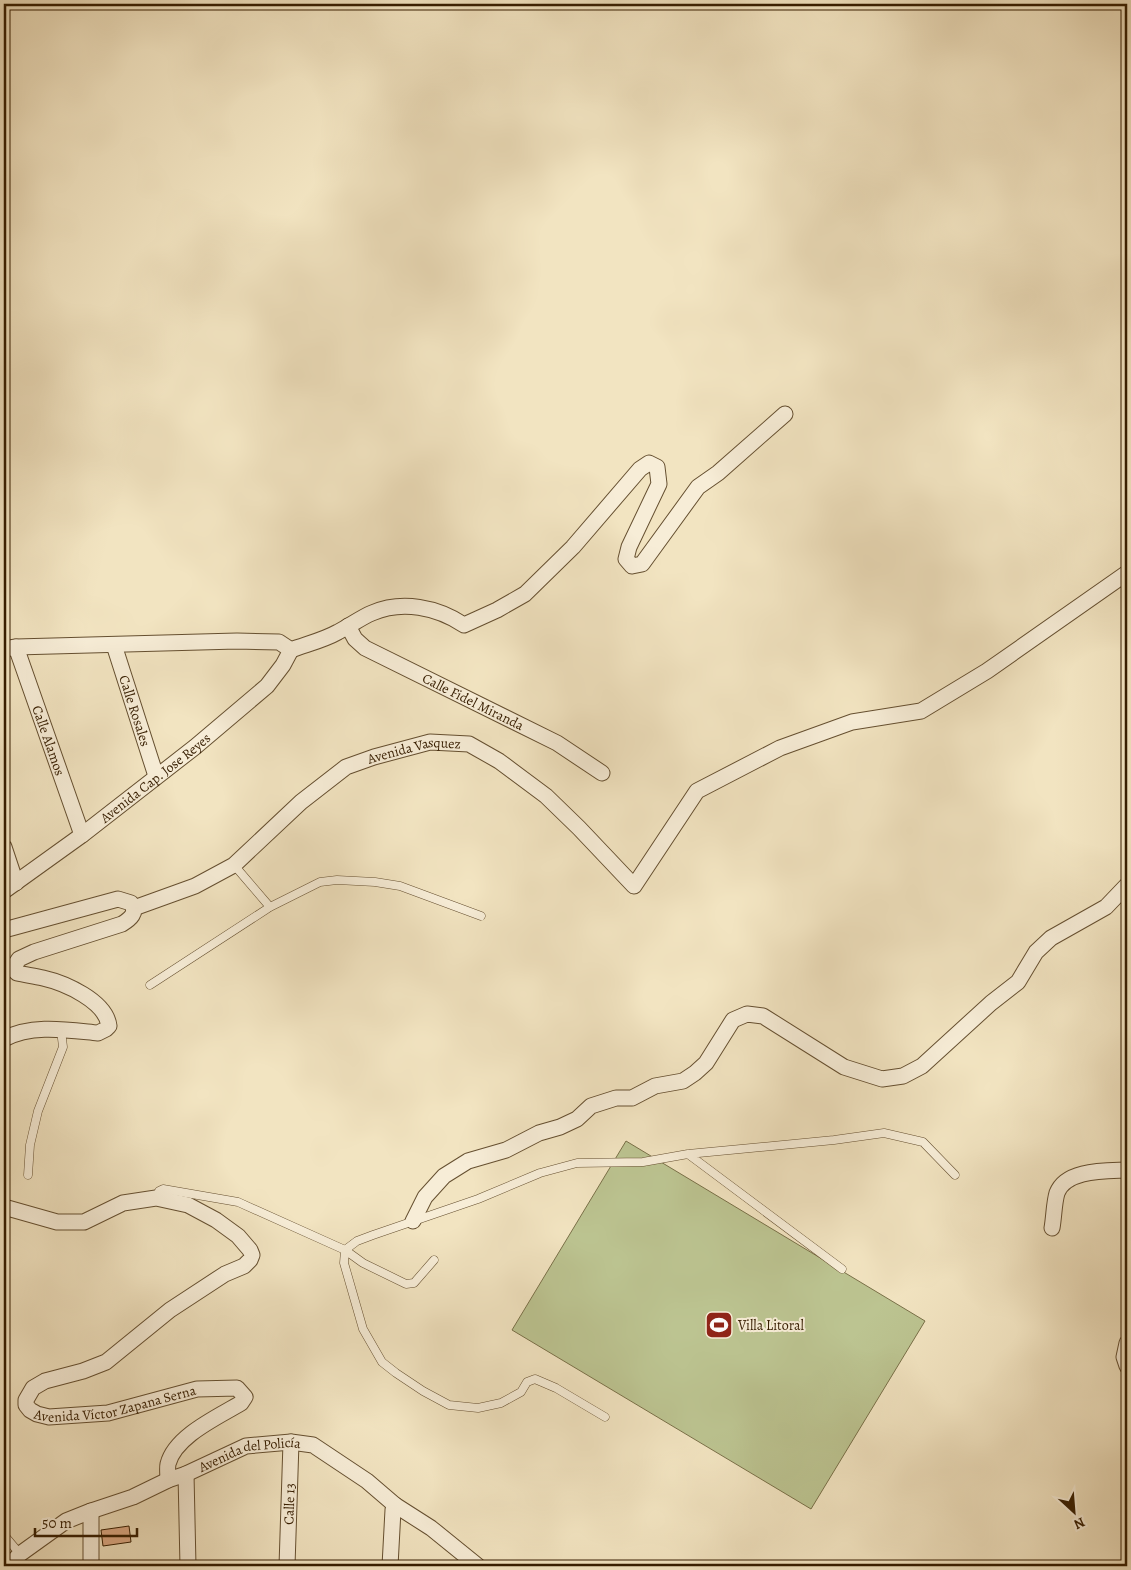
<svg xmlns="http://www.w3.org/2000/svg" width="1131" height="1570" viewBox="0 0 1131 1570" font-family="Alegreya,serif">
	<rect width="100%" height="100%" fill="#f2e4c1"/>
	<filter id="stains"><feTurbulence type="fractalNoise" baseFrequency=".004" numOctaves="4"/><feColorMatrix values="0 0 0 0 .2 0 0 0 0 .09 0 0 0 0 .02 0 0 0 .5 -.17"/></filter>
	<radialGradient id="worn" r=".72"><stop offset=".6" stop-color="#630" stop-opacity="0"/><stop offset="1" stop-color="#630" stop-opacity=".3"/></radialGradient>
	<path fill="#bcc491" stroke="#797048" d="M626,1141L925,1321L811,1509L512,1330Z"/>
	<path fill="#deab86" stroke="#361d00" d="M129,1526L131,1542L103,1546L101,1530Z"/>
	<g fill="none" stroke-linecap="round" stroke-linejoin="round">
		<g stroke="#654f30" stroke-width="9">
			<path id="lane" d="M234,865L270,907
				M150,985L270,907L320,882L337,880L375,882L400,886L481,916
				M688,1154L842,1269
				M28,1175L30,1145L38,1111L63,1047L61,1030
				M156,1198L159,1191L163,1189L238,1202L345,1250L357,1241L373,1235L478,1199L540,1173L577,1163L643,1162L688,1154L834,1140L884,1133L923,1142L955,1175
				M434,1260L414,1283L406,1284L363,1263L345,1250L344,1263L363,1329L382,1362L396,1373L423,1391L449,1405L478,1408L501,1403L521,1392L527,1382L535,1379L556,1388L605,1417
				M4,1535L20,1554"/>
		</g>
		<g stroke="#654f30" stroke-width="17">
			<g id="street">
				<path id="s1" d="M348,626L355,639L365,648L557,743L602,773"/>
				<path id="s2" d="M114,645L156,776"/>
				<path id="s3" d="M16,647L82,835"/>
				<path d="M4,649L16,647L237,641L279,642L291,650"/>
				<path d="M291,650C307,644 324,640 338,632C350,626 360,618 372,613C402,600 437,607 464,625L497,610L525,594L573,547L640,469L649,463L657,467L659,484L629,547L626,559L632,566L642,564L698,487L718,473L785,414"/>
				<path d="M4,847L16,883"/>
				<path id="s4" d="M4,891L82,835L195,747L267,686L283,665L291,650"/>
				<path id="s5" d="M134,908L195,886L234,865L301,802L346,767L374,757L430,742L469,744L499,761L546,796L579,828L634,886L697,791L780,748L852,722L921,711L987,671L1127,573"/>
				<path d="M4,930L118,899L131,903C138,913 130,919 122,924L34,952L19,959L15,965L14,970L17,973C26,975 35,976 43,978C65,983 106,1001 109,1026L106,1029L98,1033C67,1030 32,1024 4,1039"/>
				<path id="s6" d="M4,1207L57,1222H84L123,1203L156,1198L188,1205L216,1220L238,1236L250,1250L252,1255L250,1260L244,1266L225,1274L170,1310L106,1362L83,1371L45,1381L33,1388L26,1400V1405L30,1410L37,1414L49,1417L108,1413L197,1389L237,1388L245,1397L241,1403C218,1417 175,1436 168,1464C167,1469 168,1475 168,1480"/>
				<path d="M413,1221L425,1197L444,1176L468,1161L506,1150L539,1133L560,1127L577,1119L591,1106L616,1098H632L655,1086L683,1081L695,1073L706,1063L733,1020L747,1014L763,1016L844,1067L882,1079L903,1076L922,1066L991,1003L1018,982L1036,952L1051,938L1106,907L1127,885"/>
				<path d="M1052,1228C1054,1217 1054,1203 1057,1193C1066,1169 1106,1171 1127,1170"/>
				<path d="M1127,1343L1124,1357L1127,1366"/>
				<path d="M186,1474L188,1566"/>
				<path d="M91,1511V1566"/>
				<path id="s7" d="M9,1566L20,1554L66,1521L91,1511L133,1497L168,1480L186,1474L246,1446L291,1442L313,1445L367,1481L395,1505L431,1528L478,1566"/>
				<path id="s8" d="M287,1566L291,1442"/>
				<path d="M390,1566L393,1510L395,1505"/>
			</g>
		</g>
		<use href="#lane" stroke="#f7edd7" stroke-width="8"/>
		<use href="#street" stroke="#f7edd7" stroke-width="15"/>
	</g>
	<defs>
		<g id="stadium-square" transform="scale(1.4375)"><rect x="-9" y="-9" width="18" height="18" rx="4" fill="#8f2418" stroke="#f7edd7"/><path d="M0-5a6.5 5 0 1 0 0 10a6.5 5 0 1 0 0-10ZM-3.5-1.8h7v3.6h-7Z" fill="#fff"/></g>
	</defs>
	<g fill-rule="evenodd">
		<use href="#stadium-square" x="719" y="1325"/>
	</g>
	<g text-anchor="middle" dominant-baseline="central" stroke-width="4" stroke-linejoin="round" paint-order="stroke">
		<g font-size="14" fill="#361d00" stroke="#f7edd7">
			<text stroke="none"><textPath href="#s1" startOffset="149">Calle Fidel Miranda</textPath></text>
			<text stroke="none"><textPath href="#s2" startOffset="69">Calle Rosales</textPath></text>
			<text stroke="none"><textPath href="#s3" startOffset="99">Calle Alamos</textPath></text>
			<text stroke="none"><textPath href="#s5" startOffset="329">Avenida Vasquez</textPath></text>
			<text stroke="none"><textPath href="#s4" startOffset="189">Avenida Cap. Jose Reyes</textPath></text>
			<text stroke="none"><textPath href="#s6" startOffset="648">Avenida Víctor Zapana Serna</textPath></text>
			<text stroke="none"><textPath href="#s7" startOffset="270">Avenida del Policía</textPath></text>
			<text stroke="none"><textPath href="#s8" startOffset="62">Calle 13</textPath></text>
		</g>
		<g font-size="14" fill="#361d00" stroke="#f7edd7" text-anchor="start">
			<text x="738" y="1325">Villa Litoral</text>
		</g>
	</g>
	<rect width="1131" height="1570" fill="none" stroke="#f2e4c1" stroke-width="20"/>
	<rect x="5" y="5" width="1121" height="1560" fill="none" stroke="#361d00" stroke-width="2.5"/>
	<rect x="10" y="10" width="1111" height="1550" fill="none" stroke="#361d00"/>
	<g transform="translate(1074 1512) rotate(154)" stroke="#f7edd7" stroke-width="4" paint-order="stroke">
	<path d="M0-4L9 19L0 12L-9 19Z" fill="#361d00"/>
	<text y="-8" font-size="14" font-weight="bold" text-anchor="middle" fill="#361d00">N</text>
	</g>
	<path d="M35 1528v8h102v-8" fill="none" stroke="#361d00" stroke-width="2.5"/>
	<text x="42" y="1528" font-size="15" fill="#361d00" stroke="#f7edd7" stroke-width="4" paint-order="stroke">50 m</text>
	<rect width="100%" height="100%" filter="url(#stains)"/>
	<rect width="100%" height="100%" fill="url(#worn)"/>
</svg>
